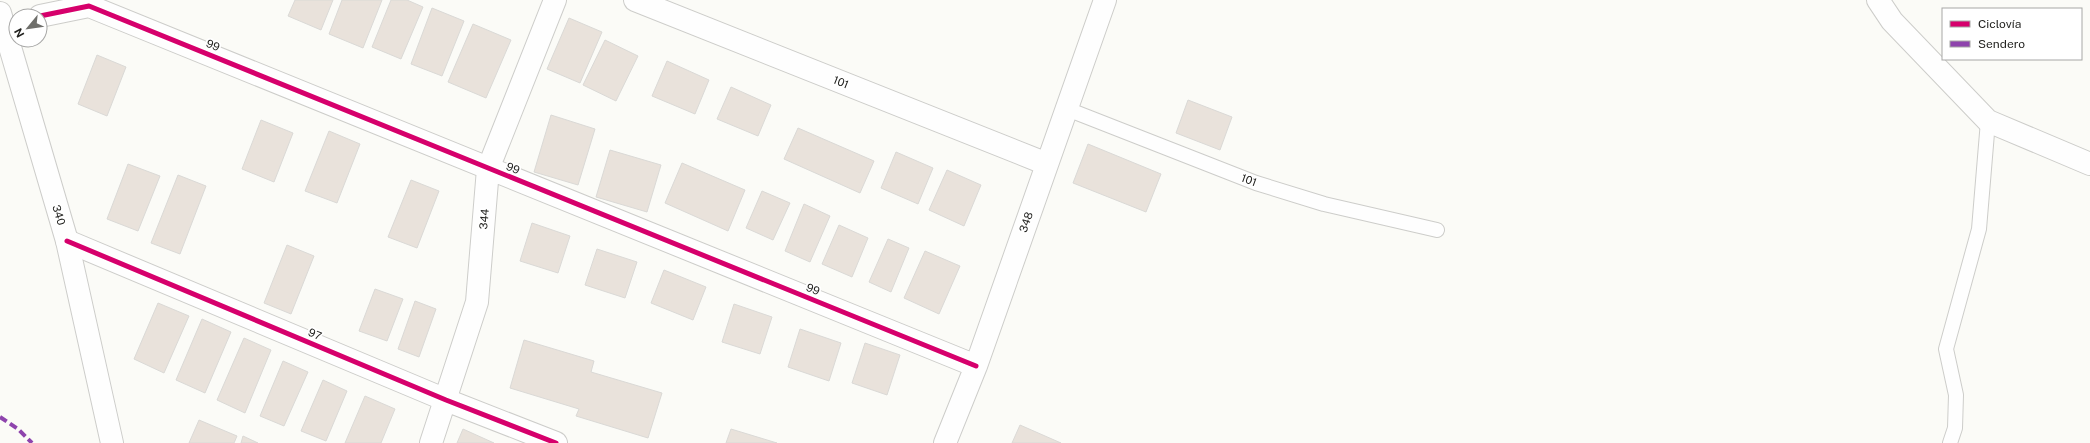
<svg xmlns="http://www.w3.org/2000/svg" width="2090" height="443" viewBox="0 0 2090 443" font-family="'Public Sans',sans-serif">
	<rect width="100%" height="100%" fill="#fbfbf7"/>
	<path fill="#e9e2db" stroke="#dad9d6" d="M295,0H333L321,30L288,16Z
		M342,0H382L363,48L329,34Z
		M391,0H407L423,7L401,59L372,47Z
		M432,8L464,21L442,76L411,64Z
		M569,18L602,32L580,83L547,69Z
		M473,24L511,40L486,98L448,82Z
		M605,40L638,56L616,101L583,85Z
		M97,55L126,67L107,116L78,104Z
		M667,61L709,80L695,114L652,96Z
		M731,87L771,105L758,136L717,119Z
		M1188,100L1232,117L1220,150L1176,133Z
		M551,115L595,129L578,185L534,172Z
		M261,120L293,133L274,182L242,169Z
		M798,128L874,161L860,193L784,159Z
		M329,131L360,144L337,203L305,191Z
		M1088,144L1161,174L1146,212L1073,183Z
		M610,150L661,165L647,212L596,197Z
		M896,152L933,168L918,204L881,188Z
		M682,163L745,190L728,231L665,203Z
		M128,164L160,176L138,231L107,219Z
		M947,170L981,185L964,226L929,210Z
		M178,175L206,186L180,254L151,243Z
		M411,180L439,191L417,248L388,237Z
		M762,191L790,203L773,240L746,228Z
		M804,204L830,216L810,262L785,251Z
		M532,223L570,236L558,273L520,261Z
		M839,225L868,238L852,277L822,264Z
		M888,239L909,248L891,292L869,282Z
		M287,245L314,256L291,314L264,303Z
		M597,249L637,262L625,298L585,285Z
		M925,251L960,266L939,314L904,298Z
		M664,270L706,287L693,320L651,303Z
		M375,289L403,299L387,341L359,331Z
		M415,301L436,309L419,357L398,349Z
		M158,303L189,316L164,373L134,359Z
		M734,304L772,317L760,354L722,342Z
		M202,319L231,332L205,393L176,380Z
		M800,329L841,343L829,381L788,367Z
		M244,338L271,350L245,413L217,400Z
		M524,340L594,361L591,372L662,393L648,438L576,416L579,409L510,388Z
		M865,343L900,355L887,395L852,383Z
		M283,361L308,372L284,426L260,416Z
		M323,380L347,391L326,441L301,431Z
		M365,396L395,409L381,443H345Z
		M199,420L237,436L234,443H189Z
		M1020,425L1061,443H1012Z
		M463,429L494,443H457Z
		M731,429L777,443H726Z
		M243,436L258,443H241Z"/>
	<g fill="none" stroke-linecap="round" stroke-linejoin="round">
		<g stroke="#cdcdca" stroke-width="16">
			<path id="lane" d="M1067,109L1256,183L1324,204L1437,230
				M1950,443L1955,428L1956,395L1946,349L1979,229L1988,121"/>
		</g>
		<g stroke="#cdcdca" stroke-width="24">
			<path id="street" d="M635,0L1047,164
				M1878,0L1892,21L1988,121L2090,164
				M40,16L89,6L976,366
				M67,241L446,400L556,443
				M431,443L477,302L488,169L555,0
				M945,443L976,366L1105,0"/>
		</g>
		<g stroke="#cdcdca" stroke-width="24">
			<path id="secondary" d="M0,13L67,241L112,443"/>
		</g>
		<use href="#lane" stroke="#fefefe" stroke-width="14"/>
		<use href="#street" stroke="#fefefe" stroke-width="22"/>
		<use href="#secondary" stroke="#fefefe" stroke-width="22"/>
		<path stroke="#8e44ad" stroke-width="4" stroke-dasharray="8 4" stroke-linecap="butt" d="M0,417L18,429L32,443"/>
		<g stroke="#fff" stroke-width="8">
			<path id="cycleway" d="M40,16L89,6L976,366
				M67,241L446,400L556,443"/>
		</g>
		<use href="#cycleway" stroke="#d6006c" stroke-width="5"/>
	</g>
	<g text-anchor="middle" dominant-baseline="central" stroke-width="3.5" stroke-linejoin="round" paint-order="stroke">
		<g font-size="11" fill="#232320" stroke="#fff">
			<text transform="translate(213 45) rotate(22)">99</text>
			<text transform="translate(841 82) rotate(22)">101</text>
			<text transform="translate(513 168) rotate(22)">99</text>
			<text transform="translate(1249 180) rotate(20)">101</text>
			<text transform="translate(59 215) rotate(74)">340</text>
			<text transform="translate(484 219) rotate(-85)">344</text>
			<text transform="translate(1026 222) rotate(-71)">348</text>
			<text transform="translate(813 289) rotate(22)">99</text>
			<text transform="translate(315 334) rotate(23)">97</text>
		</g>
	</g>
	<rect x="1942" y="8" width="140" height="52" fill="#ffffff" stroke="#a7a7a6"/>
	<rect x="1950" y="21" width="20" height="6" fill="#d6006c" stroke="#a7a7a6"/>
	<text x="1978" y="28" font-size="12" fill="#232320">Ciclovía</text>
	<rect x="1950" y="41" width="20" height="6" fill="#8e44ad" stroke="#a7a7a6"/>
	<text x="1978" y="48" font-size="12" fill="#232320">Sendero</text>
	<g transform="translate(28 28) rotate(241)"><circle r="19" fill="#ffffff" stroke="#a7a7a6"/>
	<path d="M0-3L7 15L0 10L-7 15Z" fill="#6f6f6b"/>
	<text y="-6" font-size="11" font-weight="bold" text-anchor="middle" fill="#232320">N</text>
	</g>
</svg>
